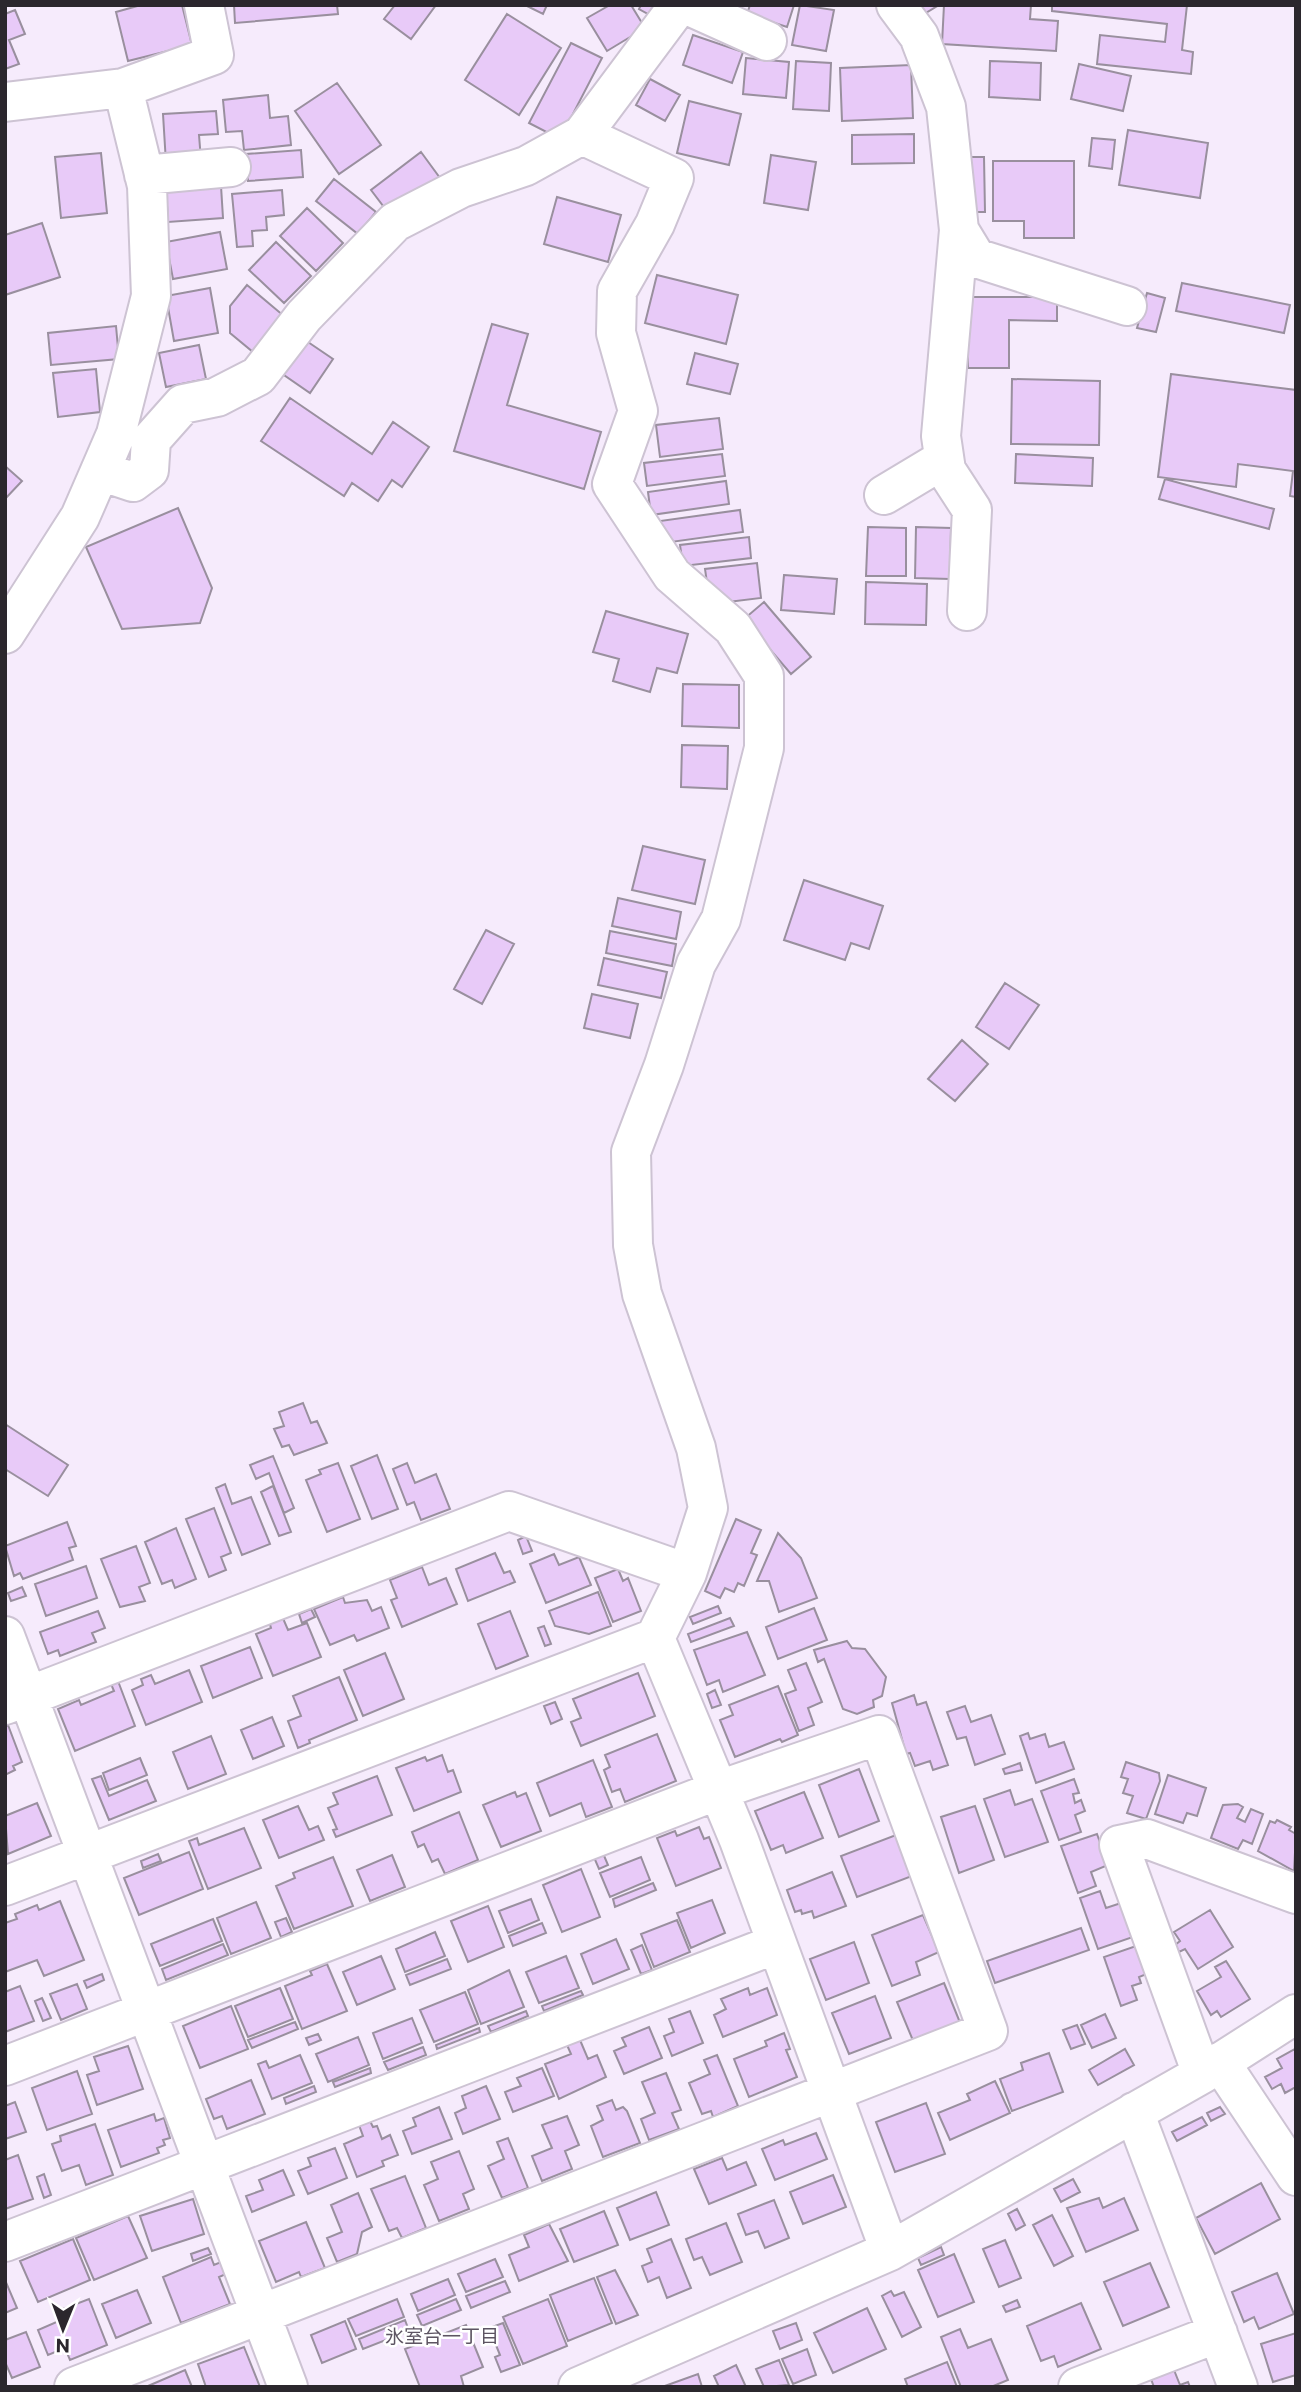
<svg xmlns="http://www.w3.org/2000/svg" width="1301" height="2392" viewBox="0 0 1301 2392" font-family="Commissioner,'Noto Sans JP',sans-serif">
	<rect width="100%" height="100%" fill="#f6ebfc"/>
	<path fill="#e8caf8" stroke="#998f9e" stroke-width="2" d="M141,5H182L192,45L128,61L116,12Z
		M234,5H337L338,14L235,23Z
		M395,5H436L411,39L384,19Z
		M525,5H547L543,14Z
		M610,5H631L645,28L607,51L587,18Z
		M641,5H665L657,19L639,9Z
		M750,5H794L787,27L747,14Z
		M800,5L834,10L826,51L792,45Z
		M913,5H939L919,17Z
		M944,5H1031L1030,19L1058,21L1056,51L942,44Z
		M1052,5H1187L1182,50L1193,52L1191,74L1097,64L1100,35L1165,42L1167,24L1052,11Z
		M15,10L25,34L9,40L19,64L5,69V14Z
		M507,14L561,48L519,115L465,80Z
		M693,35L743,52L732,83L683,65Z
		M571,43L602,58L560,139L529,123Z
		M746,58L789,62L786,98L743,94Z
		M796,61L831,63L829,111L793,109Z
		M990,61L1041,63L1040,100L989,97Z
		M1079,64L1131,76L1123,111L1071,99Z
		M911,65L913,118L842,121L840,68Z
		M650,79L680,95L665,121L636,105Z
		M337,83L381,145L339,174L295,111Z
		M268,95L270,118L288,116L291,145L244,150L242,131L226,132L223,100Z
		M689,101L741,114L729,165L677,153Z
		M216,111L218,134L199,135L201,160L166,163L163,114Z
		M1128,130L1208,143L1200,198L1119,185Z
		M914,134V163L852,164V135Z
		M1092,138L1115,140L1112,169L1089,166Z
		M301,150L303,177L248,181L246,154Z
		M421,152L440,178L390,215L371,190Z
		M101,153L107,213L61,218L55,157Z
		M771,155L816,162L808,210L764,203Z
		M964,157H984L985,212H964Z
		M993,161H1074V238H1024V221H993Z
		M334,179L376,212L358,234L316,201Z
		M221,186L223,218L168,222L166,189Z
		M282,190L284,215L266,217L267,230L252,231L253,246L237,247L232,194Z
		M557,197L621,215L608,262L544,244Z
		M307,208L343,243L316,271L280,236Z
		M42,223L60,277L5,295V235Z
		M220,232L227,269L173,279L166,242Z
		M276,242L311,276L284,303L249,270Z
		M657,275L738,295L726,344L645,323Z
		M1182,283L1290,305L1284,333L1176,311Z
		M247,285L284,316L253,352L230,333V306Z
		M210,288L218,333L174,341L166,296Z
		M1147,293L1165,298L1156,332L1137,328Z
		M968,297H1057V321L1009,320V368H968Z
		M492,324L528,334L507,405L601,432L584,489L454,451Z
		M116,326L119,359L51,365L48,333Z
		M305,340L333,359L310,393L281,373Z
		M199,345L206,379L166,387L159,353Z
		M695,353L738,364L730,394L687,384Z
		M96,369L100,412L58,417L53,373Z
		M1171,374L1296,390V497L1290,496L1293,471L1238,464L1236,487L1158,477Z
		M1012,379L1100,381L1099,445L1011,444Z
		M290,398L372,454L393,422L429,447L402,487L392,480L378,501L352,483L344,496L261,441Z
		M719,418L723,449L660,457L656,425Z
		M722,454L725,476L647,486L644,463Z
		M1016,454L1093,458L1092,486L1015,483Z
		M5,466L22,481L5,499Z
		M1165,479L1274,509L1269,529L1159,499Z
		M726,481L729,504L651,515L648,492Z
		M178,508L212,588L200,623L122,629L86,547Z
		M740,510L743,532L664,543L660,521Z
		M868,527L906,528V576H866Z
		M916,527L951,528L950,579L915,578Z
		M749,537L751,558L683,566L680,545Z
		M757,563L761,598L728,602L708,590L705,569Z
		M784,575L837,579L834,614L781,610Z
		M866,582L927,584L926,625L865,624Z
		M764,602L811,657L791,674L744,619Z
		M606,611L688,634L677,673L657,668L650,692L613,681L619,659L593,652Z
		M683,684L739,685V728L682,726Z
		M682,745L728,746L727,789L681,787Z
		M643,846L705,860L695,904L632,890Z
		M804,880L883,906L869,949L851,943L845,960L784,940Z
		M618,898L681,912L676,939L612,926Z
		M486,930L514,944L482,1004L454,989Z
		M610,931L676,944L672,966L606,953Z
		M604,958L667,972L661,998L598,985Z
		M1005,983L1039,1005L1009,1049L976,1027Z
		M592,994L638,1004L630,1038L584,1028Z
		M962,1040L988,1064L955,1101L928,1079Z
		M303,1403L311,1423L317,1421L327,1443L294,1455L289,1445L282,1447L274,1429L284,1426L279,1412Z
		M5,1424L68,1465L48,1496L5,1469Z
		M377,1455L398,1509L372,1519L351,1466Z
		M273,1456L294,1508L284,1513L269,1473L256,1479L250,1465Z
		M338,1463L360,1519L327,1532L306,1480L321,1474L319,1470Z
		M407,1463L415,1483L436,1474L450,1509L421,1520L414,1502L407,1505L393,1469Z
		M225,1484L232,1504L251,1497L270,1544L242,1555L216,1488Z
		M273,1486L291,1532L279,1536L261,1492Z
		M214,1508L231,1553L221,1557L226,1570L209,1577L186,1519Z
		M736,1519L761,1530L751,1553L757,1555L744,1586L738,1583L734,1592L725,1588L720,1598L705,1591Z
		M67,1522L76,1546L69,1548L73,1560L23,1579L20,1573L14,1576L5,1546Z
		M176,1528L196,1579L175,1588L172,1580L162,1584L145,1542Z
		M778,1533L801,1558L817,1598L779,1612L769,1581H757Z
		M526,1536L532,1551L523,1554L518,1540Z
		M136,1546L150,1583L139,1587L145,1601L120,1607L101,1559Z
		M495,1553L504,1573L510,1571L515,1582L468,1601L456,1569Z
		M554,1554L559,1565L579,1557L591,1585L546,1603L530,1564Z
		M86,1566L97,1598L46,1616L35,1584Z
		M422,1567L429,1585L446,1578L457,1604L402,1627L391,1600L397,1598L390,1580Z
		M618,1569L623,1581L628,1578L641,1611L613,1622L595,1578Z
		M22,1587L26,1596L11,1601L8,1593Z
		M598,1592L611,1626L589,1634L555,1626L549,1611Z
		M343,1597L345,1603L367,1600L372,1611L381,1607L389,1628L357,1641L354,1635L330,1645L314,1609Z
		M718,1606L721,1613L693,1624L690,1617Z
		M814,1608L827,1640L778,1659L766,1627Z
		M311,1609L315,1617L302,1623L299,1614Z
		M98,1611L105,1628L92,1633L96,1642L60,1656L58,1650L48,1654L40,1632Z
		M510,1611L528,1656L496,1669L478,1624Z
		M282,1616L288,1630L307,1623L321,1657L273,1676L256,1634L271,1628L269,1621Z
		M730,1618L734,1626L691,1642L688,1634Z
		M544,1626L551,1644L545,1646L538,1628Z
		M747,1632L765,1675L723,1692L719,1680L707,1685L694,1650Z
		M847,1641L852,1648L865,1649L886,1677L882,1696L873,1700L874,1707L857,1714L843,1709L824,1659L818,1662L814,1650Z
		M250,1647L262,1678L213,1698L201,1666Z
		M385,1653L404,1699L363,1716L344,1670Z
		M806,1663L822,1702L808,1708L814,1725L799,1731L785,1694L796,1690L788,1670Z
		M189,1670L202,1702L146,1725L132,1690L143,1685L141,1679L151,1675L155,1684Z
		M638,1673L655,1716L581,1746L571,1722L581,1718L573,1699Z
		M339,1677L357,1720L309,1740L310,1743L298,1748L288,1721L301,1716L293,1696Z
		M118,1681L135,1726L75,1751L58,1709L79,1700L81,1705L114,1691L111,1684Z
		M778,1686L798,1735L782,1742L780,1739L735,1757L720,1720L733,1715L729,1705Z
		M715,1690L721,1705L712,1708L707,1694Z
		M914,1695L917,1705L926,1702L948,1765L933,1770L930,1761L915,1766L910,1753L906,1754L892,1703Z
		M555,1702L562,1719L551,1724L544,1706Z
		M965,1706L971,1722L991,1715L1005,1754L975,1765L966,1737L957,1739L947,1712Z
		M272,1717L284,1746L253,1759L241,1730Z
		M8,1725L22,1762L13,1766L15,1770L5,1775V1726Z
		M1028,1733L1030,1739L1045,1734L1049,1747L1064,1742L1074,1769L1036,1783L1020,1736Z
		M657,1734L676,1781L625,1802L620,1789L612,1792L604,1770L610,1767L605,1755Z
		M211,1736L226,1774L188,1789L173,1752Z
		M442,1755L448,1772L453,1770L461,1792L414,1811L396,1768L425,1757L427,1761Z
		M140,1758L147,1775L109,1790L103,1773Z
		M593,1760L612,1807L586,1817L581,1803L550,1816L537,1783Z
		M1126,1762L1159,1773L1160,1781L1146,1819L1127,1813L1133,1796L1123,1793L1128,1779L1121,1777Z
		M1020,1763L1022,1770L1005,1774L1003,1769Z
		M859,1769L879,1821L839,1837L819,1785Z
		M1168,1775L1206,1788L1197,1816L1187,1813L1183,1823L1155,1814Z
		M101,1776L109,1796L147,1780L156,1801L109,1820L92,1779Z
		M377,1776L392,1815L336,1837L333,1830L337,1829L328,1808L338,1804L333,1793Z
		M1074,1779L1079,1793L1073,1794L1075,1803L1081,1800L1085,1811L1075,1815L1081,1832L1059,1840L1041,1791Z
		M1010,1790L1015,1805L1032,1799L1048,1842L1005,1857L984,1799Z
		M515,1792L517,1797L526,1793L541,1831L501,1847L483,1805Z
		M804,1792L823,1838L786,1853L783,1845L771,1850L755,1811Z
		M37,1803L51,1836L8,1854L5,1816Z
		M1238,1804L1243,1807L1237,1818L1245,1822L1251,1809L1263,1814L1252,1844L1243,1840L1238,1849L1211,1838L1223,1805Z
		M298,1806L309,1830L318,1826L324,1840L279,1858L263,1820Z
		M975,1806L994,1860L959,1873L941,1817Z
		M459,1812L478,1860L445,1874L438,1859L432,1862L424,1844L418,1847L412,1832Z
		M1277,1820L1291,1827L1289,1830L1296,1834L1294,1871L1258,1851L1270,1821L1275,1823Z
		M699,1827L704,1839L709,1837L721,1868L676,1886L657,1838L675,1831L677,1836Z
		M244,1828L261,1868L208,1889L189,1841L197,1838L199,1845Z
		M1097,1834L1108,1865L1091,1872L1096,1886L1078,1893L1061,1846Z
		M896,1835L912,1876L857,1897L841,1856Z
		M602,1851L608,1865L599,1869L593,1855Z
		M189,1852L203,1889L139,1915L124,1878Z
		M158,1854L161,1861L143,1868L141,1861Z
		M392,1855L405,1887L370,1901L357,1870Z
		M333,1857L353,1906L294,1929L276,1886L295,1878L293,1873Z
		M641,1857L650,1880L610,1897L600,1873Z
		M581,1869L600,1917L562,1932L543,1885Z
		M832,1872L846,1906L814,1918L812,1911L802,1914L801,1910L795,1912L787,1890Z
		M653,1883L656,1890L615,1907L613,1899Z
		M1100,1891L1106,1908L1121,1903L1133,1937L1098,1949L1080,1898Z
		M531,1899L539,1920L508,1933L499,1911Z
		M712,1900L725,1933L691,1948L677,1913Z
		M60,1901L84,1960L44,1976L37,1960L5,1972V1923L17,1919L15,1914L37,1905L39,1910Z
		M256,1902L271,1938L231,1954L217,1918Z
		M488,1906L504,1947L468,1962L451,1921Z
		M1210,1910L1233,1947L1198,1969L1185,1949L1179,1952L1175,1945L1180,1941L1174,1932Z
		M923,1915L939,1952L916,1962L920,1975L892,1986L872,1935Z
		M286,1918L292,1932L281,1937L275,1922Z
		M213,1919L222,1941L160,1966L151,1944Z
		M677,1920L690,1952L654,1967L641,1934Z
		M542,1923L546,1933L513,1946L509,1936Z
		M1081,1928L1089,1950L995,1983L987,1961Z
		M435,1932L445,1956L405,1972L396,1949Z
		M616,1939L629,1969L593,1984L581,1954Z
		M854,1942L869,1983L826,2000L810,1959Z
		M223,1944L228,1955L166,1980L162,1969Z
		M642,1945L652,1970L641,1974L631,1950Z
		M1139,1945L1149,1973L1139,1977L1141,1983L1132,1986L1137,2000L1121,2006L1104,1957Z
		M381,1956L395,1989L357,2005L343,1972Z
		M566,1956L579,1988L539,2003L526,1972Z
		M447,1959L451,1969L410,1985L406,1975Z
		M1226,1961L1250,1999L1221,2017L1217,2011L1211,2015L1197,1991L1221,1977L1215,1967Z
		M327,1964L347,2011L302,2029L285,1986L312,1975L310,1971Z
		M509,1970L524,2007L481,2024L468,1990Z
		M102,1974L104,1980L87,1988L84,1981Z
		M944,1983L961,2025L914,2043L897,2002Z
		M77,1984L87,2009L61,2020L50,1994Z
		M20,1986L34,2021L5,2032V1992Z
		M280,1988L293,2019L248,2037L235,2006Z
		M748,1988L750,1995L767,1988L777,2015L723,2037L714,2015L726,2009L721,1999Z
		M581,1991L583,1995L544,2011L542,2006Z
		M465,1992L478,2024L434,2042L420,2010Z
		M875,1996L891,2038L849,2054L832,2013Z
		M42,1998L51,2018L43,2021L35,2001Z
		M231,2006L248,2049L200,2068L183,2026Z
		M526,2011L528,2016L491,2032L488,2026Z
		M690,2011L703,2043L672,2056L664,2036L674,2032L669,2019Z
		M1105,2014L1116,2038L1092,2048L1081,2025Z
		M412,2018L422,2043L383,2059L373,2033Z
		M295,2022L298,2029L252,2048L248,2040Z
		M1077,2025L1085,2044L1071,2049L1063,2030Z
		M649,2027L662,2058L624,2074L614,2051L626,2046L622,2038Z
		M479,2028L480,2032L437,2049L436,2045Z
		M784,2033L790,2049L786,2050L797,2077L749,2097L734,2059L767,2046L765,2041Z
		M318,2034L321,2040L309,2045L306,2038Z
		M358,2037L369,2065L328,2082L316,2054Z
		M580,2040L588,2059L597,2055L606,2077L559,2099L545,2064L571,2054L567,2045Z
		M128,2046L143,2089L97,2105L87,2075L99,2071L94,2057Z
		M423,2047L426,2055L388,2070L384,2062Z
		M1125,2049L1134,2065L1098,2085L1089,2070Z
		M1295,2049L1296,2087L1285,2093L1281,2084L1272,2089L1265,2077L1282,2068L1277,2059Z
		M1049,2053L1063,2092L1012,2111L1000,2079L1023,2070L1021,2063Z
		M300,2055L312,2083L272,2099L258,2064L266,2061L269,2068Z
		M717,2055L738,2106L713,2117L711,2111L702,2114L689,2083L710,2074L704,2060Z
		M370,2068L371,2073L335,2087L333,2082Z
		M542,2068L554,2096L513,2112L505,2092L521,2086L517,2078Z
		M77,2071L92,2114L47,2130L32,2088Z
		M666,2073L681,2110L672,2113L679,2129L649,2140L641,2119L655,2113L642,2082Z
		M251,2080L265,2114L227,2129L222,2116L214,2119L206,2099Z
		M995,2081L1010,2113L950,2140L938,2113L970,2100L967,2094Z
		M314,2086L316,2092L286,2104L284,2098Z
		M486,2086L500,2119L463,2134L455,2113L466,2108L462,2096Z
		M612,2100L616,2110L623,2107L627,2111L640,2143L603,2157L591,2126L603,2120L597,2106Z
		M15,2102L26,2132L5,2139V2106Z
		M926,2103L945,2154L895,2172L876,2122Z
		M439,2107L452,2139L412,2154L403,2131L416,2126L413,2118Z
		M1220,2107L1225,2114L1211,2121L1207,2113Z
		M154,2114L156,2121L164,2118L170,2138L163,2140L165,2145L157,2148L159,2153L121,2167L108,2130Z
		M567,2116L579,2145L565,2151L572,2169L542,2181L532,2156L552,2148L542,2125Z
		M1202,2117L1207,2125L1177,2141L1172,2132Z
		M370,2121L373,2127L377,2126L382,2139L390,2135L398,2155L382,2161L384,2166L357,2177L344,2144L363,2136L359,2125Z
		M95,2124L113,2175L86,2185L79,2165L62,2171L52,2144L61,2141L60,2136Z
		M816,2133L827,2159L775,2180L762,2149L783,2140L785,2145Z
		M508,2138L528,2188L502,2198L488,2166L504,2159L497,2142Z
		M335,2148L347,2178L308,2194L298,2171L311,2166L308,2158Z
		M459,2151L474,2189L463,2194L469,2209L439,2221L424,2185L438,2179L431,2162Z
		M18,2155L33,2199L5,2209V2160Z
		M722,2158L727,2170L746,2162L756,2185L709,2204L694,2169Z
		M283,2170L294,2195L252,2212L246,2196L263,2190L259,2180Z
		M44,2174L51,2195L44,2198L37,2177Z
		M833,2175L846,2207L803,2224L790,2192Z
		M405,2176L426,2228L402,2238L397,2228L389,2231L371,2189Z
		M1073,2179L1080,2192L1061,2202L1054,2189Z
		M1261,2183L1280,2219L1215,2254L1196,2218Z
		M656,2192L669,2225L630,2240L617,2208Z
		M358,2193L372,2227L362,2232L357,2254L337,2262L327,2238L342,2232L331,2205Z
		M1099,2198L1103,2208L1124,2198L1138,2230L1086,2252L1067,2208Z
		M193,2199L204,2234L152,2251L140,2216Z
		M774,2200L789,2238L765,2248L758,2231L746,2235L738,2214Z
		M1017,2209L1025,2225L1016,2230L1008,2214Z
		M604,2211L618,2245L574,2262L560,2229Z
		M1052,2215L1073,2256L1054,2266L1033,2225Z
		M128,2216L147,2258L94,2280L76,2238Z
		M306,2222L325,2268L301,2277L299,2272L276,2282L259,2241Z
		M726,2223L742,2262L710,2275L702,2257L694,2260L686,2239Z
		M549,2224L568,2261L519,2281L509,2255L529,2247L524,2235Z
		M73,2239L90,2280L38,2302L20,2261Z
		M671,2239L691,2288L667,2298L659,2277L648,2282L642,2266L652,2262L647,2249Z
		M1005,2240L1021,2278L999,2287L983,2249Z
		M941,2247L944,2255L921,2265L918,2258Z
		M208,2248L211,2254L193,2261L191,2254Z
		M954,2254L974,2302L938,2317L918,2270Z
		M211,2257L214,2265L221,2262L226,2274L219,2277L230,2304L181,2323L163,2277Z
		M495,2259L503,2277L466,2292L458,2274Z
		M1150,2263L1169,2307L1123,2326L1104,2282Z
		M615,2270L638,2315L616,2324L597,2277Z
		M1277,2273L1294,2314L1259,2329L1254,2317L1244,2322L1232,2292Z
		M594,2278L612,2323L568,2341L550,2295Z
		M448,2279L455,2295L418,2311L411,2294Z
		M5,2280L17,2308L5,2313Z
		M505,2281L510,2292L471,2308L466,2296Z
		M137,2290L151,2323L116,2338L102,2304Z
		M891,2291L894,2296L904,2292L921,2327L902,2337L882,2296Z
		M89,2299L107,2345L70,2360L65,2348L48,2355L38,2330L59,2321L55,2312Z
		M397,2299L404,2317L356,2336L348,2319Z
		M456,2299L461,2310L422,2326L417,2315Z
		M548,2299L567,2346L523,2364L503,2317Z
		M1017,2300L1020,2307L1006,2312L1003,2306Z
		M1081,2303L1101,2349L1058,2367L1054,2356L1041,2361L1027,2326Z
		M867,2308L886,2349L833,2373L814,2333Z
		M405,2320L409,2331L363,2349L359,2339Z
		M345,2321L356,2349L322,2363L311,2335Z
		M503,2323L520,2365L501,2372L495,2357L500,2355L489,2328Z
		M796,2323L802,2340L780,2349L773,2331Z
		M466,2325L483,2367L461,2376L464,2387H420L405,2349Z
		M960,2329L968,2348L991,2339L1008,2380L991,2387H961L941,2337Z
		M26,2332L40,2367L12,2378L5,2362V2340Z
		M1296,2333V2375L1273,2382L1261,2344Z
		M244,2347L260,2387H206L198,2364Z
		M807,2349L816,2375L793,2384L782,2359Z
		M779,2360L789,2385L764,2387L756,2369Z
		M947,2362L957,2387H908L905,2379Z
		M736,2365L746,2387H719L714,2376Z
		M185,2370L192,2387H148V2386Z
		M1174,2370L1180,2385L1188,2382L1190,2387H1154L1151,2379Z
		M698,2374L702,2387H662Z"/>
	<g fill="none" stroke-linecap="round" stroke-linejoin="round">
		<g stroke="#cdc3d3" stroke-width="42">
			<path id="minor" d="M687,5L767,41
				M896,5L919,36L946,107L959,230L976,258L1127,306
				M5,102L123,88
				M144,175L231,167
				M959,230L941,436L946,470L972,510L967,611
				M100,471L133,482L149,470L151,440L183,404L217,397L258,376L304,316L395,222L461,188L526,166L582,135
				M884,495L944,459
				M5,634L80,517L100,471L116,434L151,296L147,186L123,88L214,55L204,5
				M5,1636L288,2387
				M655,1638L739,1840L890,2251
				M5,1705L509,1511L687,1573
				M5,1886L655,1638L687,1573L708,1508L696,1448L642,1294L633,1245L631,1152L664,1065L696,964L721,919L764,748V676L733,628L672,575L612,484L638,411L616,333L617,291L655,224L674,178L582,135L679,5
				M1220,2062L1296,2176
				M5,2066L716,1791L879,1735L988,2031L74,2387
				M1202,2074L1119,1845L1147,1839L1296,1894
				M1134,2112L1238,2387
				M5,2242L776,1944
				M578,2387L890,2251L1202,2074L1296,2014
				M1078,2387L1218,2333"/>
		</g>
		<use href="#minor" stroke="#fff" stroke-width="38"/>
	</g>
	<g text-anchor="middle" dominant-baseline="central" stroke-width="5" stroke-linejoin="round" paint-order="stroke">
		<g font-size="19" fill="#5d5462" stroke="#fff">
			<text x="442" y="2335">氷室台一丁目</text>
		</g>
	</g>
	<rect width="1301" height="2392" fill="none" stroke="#2b272d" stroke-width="14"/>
	<g transform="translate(63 2329) rotate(181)" stroke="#ffffff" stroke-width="5" paint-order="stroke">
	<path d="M0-5L12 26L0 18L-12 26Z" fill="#2b272d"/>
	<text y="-10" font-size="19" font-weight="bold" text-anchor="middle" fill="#2b272d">N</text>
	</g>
</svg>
